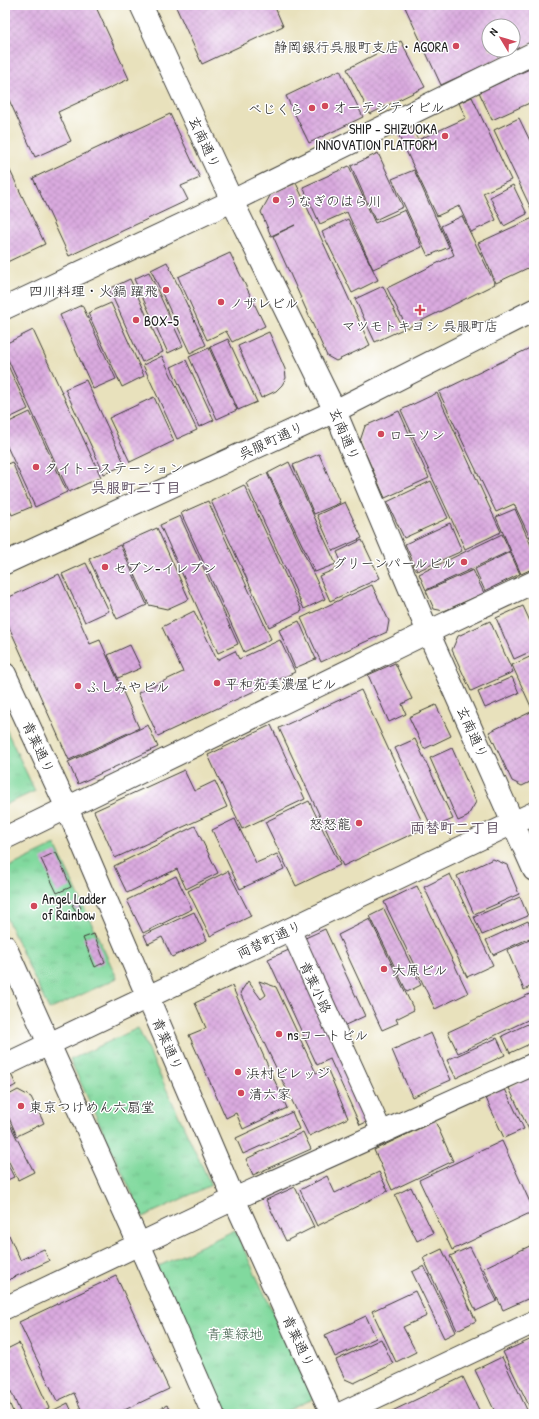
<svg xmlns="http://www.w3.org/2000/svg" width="539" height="1419" viewBox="0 0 539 1419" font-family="'Patrick Hand','Klee One',sans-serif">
	<defs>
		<pattern id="grass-tufts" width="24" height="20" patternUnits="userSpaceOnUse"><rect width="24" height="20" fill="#81d99e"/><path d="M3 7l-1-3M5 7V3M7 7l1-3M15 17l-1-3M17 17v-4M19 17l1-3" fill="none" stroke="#6fba88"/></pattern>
		<pattern id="building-cross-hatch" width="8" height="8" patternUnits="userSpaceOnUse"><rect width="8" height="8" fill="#daaadf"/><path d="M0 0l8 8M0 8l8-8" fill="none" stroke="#ba92bf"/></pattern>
	</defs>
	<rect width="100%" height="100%" fill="#fff"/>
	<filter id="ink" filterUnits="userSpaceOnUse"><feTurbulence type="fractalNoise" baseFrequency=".025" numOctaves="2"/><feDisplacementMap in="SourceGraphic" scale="8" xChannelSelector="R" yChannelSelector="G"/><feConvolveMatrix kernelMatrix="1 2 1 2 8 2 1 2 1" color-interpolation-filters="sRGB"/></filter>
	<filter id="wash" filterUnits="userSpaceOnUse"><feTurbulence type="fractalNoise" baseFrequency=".012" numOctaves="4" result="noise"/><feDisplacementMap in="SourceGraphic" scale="16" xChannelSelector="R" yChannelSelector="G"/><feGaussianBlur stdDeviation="0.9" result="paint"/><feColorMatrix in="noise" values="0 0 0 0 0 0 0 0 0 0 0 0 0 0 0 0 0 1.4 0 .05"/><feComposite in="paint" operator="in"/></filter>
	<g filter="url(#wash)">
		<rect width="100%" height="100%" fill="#e8e1bc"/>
		<path fill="url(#grass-tufts)" stroke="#4e7a5d" d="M5,727L35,791L5,805Z
			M55,845L117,978L49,1010L5,915V869Z
			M138,1028L211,1185L143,1217L70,1060Z
			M235,1230L313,1399L280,1414H224L157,1267Z"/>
		<g id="blocks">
			<path fill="url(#building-cross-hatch)" fill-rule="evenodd" d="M5,5H95L129,79L58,112L71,141L35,157L5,91Z
				M175,5H274L283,26L202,64Z
				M404,5H534V42L441,85ZM489,26H513V50H489Z
				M401,41L425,87L370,114L347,69Z
				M534,67V101L492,120L479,92Z
				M340,70L363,117L309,143L286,96Z
				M472,97L511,180L483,193L496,220L471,232L459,206L437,216L398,134L412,127L418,140L466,118L459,103Z
				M170,114L200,178L181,186L188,200L69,256L33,178Z
				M519,118L534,149V215L494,130Z
				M378,153L403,207L375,220L351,166Z
				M5,160L45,244L5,263Z
				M349,166L375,223L405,210L422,247L373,269L347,212L320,224L303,187Z
				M414,170L449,247L428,256L392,179Z
				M296,183L370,345L336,361L327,356L273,236L295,225L271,236L261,212L271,194Z
				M513,185L527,214L504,226L490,197Z
				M462,216L495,284L407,328L387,288L454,255L441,226Z
				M533,218L534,265L496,283L478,243Z
				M348,219L378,280L352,293L322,232Z
				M230,253L265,326L232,342L226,331L207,340L178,277Z
				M167,262L206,345L190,353L151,270Z
				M149,272L183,346L168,353L134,279Z
				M130,279L163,352L142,362L109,289Z
				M383,286L403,329L375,342L355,299Z
				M111,303L144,376L122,387L88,313Z
				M82,305L116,379L93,389L60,315Z
				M33,330L101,477L69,492L5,353V344Z
				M269,332L285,369L286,378L282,385L276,391L261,398L238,346Z
				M228,339L257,402L238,410L210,347Z
				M534,346V546L514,504L496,512L439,392Z
				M209,348L237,410L217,419L189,357Z
				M162,356L197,430L177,439L143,365Z
				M5,359L28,409L5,420Z
				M186,360L214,420L199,427L171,367Z
				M86,380L125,465L104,474L65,389Z
				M437,393L501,532L465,549L401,410Z
				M154,397L174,441L130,462L109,418Z
				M399,411L429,478L385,498L360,441L365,426Z
				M30,412L67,492L35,507L5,442V424Z
				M319,454L340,503L314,514L293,465Z
				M12,462L31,507L12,515L5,500V465Z
				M289,462L336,564L315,572L268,473Z
				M267,473L325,599L304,609L246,483Z
				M431,481L448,518L404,538L387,502Z
				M244,485L302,611L269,627L211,501Z
				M208,501L271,639L244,652L181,513Z
				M345,502L362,538L333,551L317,515Z
				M5,507L10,519L5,521Z
				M515,509L534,552V568L521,574L496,517Z
				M180,516L238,644L218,653L160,525Z
				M450,523L462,551L417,571L405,544Z
				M157,528L189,599L167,609L149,605L121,544Z
				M502,534L510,551L426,590L419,574Z
				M362,540L380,578L330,601L319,576L343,566L337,552Z
				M120,545L147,605L117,619L89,559Z
				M510,552L520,574L485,591L475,569Z
				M86,563L109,611L85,622L62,574Z
				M473,570L484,593L444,611L434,609L426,591Z
				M59,574L90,644L100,640L139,728L69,760L5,618V599Z
				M372,585L389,621L387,632L321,662L301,618Z
				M523,606L534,630V650L514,659L496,618Z
				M194,611L217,660L235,651L239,659L280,640L295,672L158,736L138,693L183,672L162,627Z
				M299,621L316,659L295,668L279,630Z
				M490,621L513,672L471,691L452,650L458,636Z
				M130,645L141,668L118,678L108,655Z
				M534,655V780L522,786L512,781L489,732L533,711L512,665Z
				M395,663L412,699L402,704L406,714L389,722L368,675Z
				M512,677L519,693L485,708L478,692Z
				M361,690L425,828L343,866L279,728Z
				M436,705L451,736L424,749L409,717Z
				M148,725L158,747L78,784L68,762Z
				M271,725L305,799L242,829L208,755Z
				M415,739L453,819L432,828L395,748Z
				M452,748L476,802L467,817L458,821L430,758Z
				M184,770L194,791L215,781L227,807L115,858L94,811Z
				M309,801L340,865L296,886L265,822Z
				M235,819L256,863L277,854L284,869L240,889L212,830Z
				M195,826L218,873L186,889L177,869L127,893L114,866Z
				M56,852L71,887L57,893L41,859Z
				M493,859L507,865L519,894L474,914L457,876Z
				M228,871L251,916L210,936L188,891Z
				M450,874L493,965L467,977L424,887Z
				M176,876L192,909L143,933L127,900Z
				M417,886L468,993L435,1009L384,902Z
				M520,897L528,916L482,935L474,917Z
				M78,902L81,908L76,911L72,905Z
				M384,909L421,985L407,992L370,916Z
				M194,912L207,940L172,957L162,937L148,944L144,935Z
				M370,919L414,1010L396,1019L398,1023L382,1030L338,935Z
				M528,921L534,936L493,955L486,940Z
				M325,929L365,1016L341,1027L301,940Z
				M94,934L105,962L95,967L83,938Z
				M534,938V985L524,990L507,950Z
				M296,947L375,1118L360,1125L330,1059L317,1065L268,959Z
				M248,981L261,999L266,995L259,981L276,987L316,1073L327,1068L348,1118L309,1136L240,993Z
				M232,986L287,1108L243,1129L236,1113L226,1118L189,1035L206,1028L195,1003Z
				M534,992V1017L458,1053L448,1032Z
				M534,1021V1042L510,1053L502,1036Z
				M431,1033L451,1080L412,1097L392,1050Z
				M497,1038L505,1055L456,1078L447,1060Z
				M11,1074L16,1085L5,1091V1077Z
				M534,1075V1130L530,1132L509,1088Z
				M504,1087L524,1129L504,1138L485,1096Z
				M18,1090L31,1097L44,1123L17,1136L5,1109V1097Z
				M292,1112L299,1129L243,1154L236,1138Z
				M5,1115L34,1172L18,1180L5,1154Z
				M435,1121L453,1161L392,1190L374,1150Z
				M303,1132L311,1149L253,1175L246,1159Z
				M502,1141L534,1211L452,1250L419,1180Z
				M5,1159L14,1177L5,1181Z
				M379,1172L388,1191L317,1226L300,1190L327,1176L335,1193Z
				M295,1187L314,1227L286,1241L266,1200Z
				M411,1187L433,1233L417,1241L395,1195Z
				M9,1235L20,1260L44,1249L49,1261L6,1281L5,1237Z
				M534,1244V1296L503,1310L483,1268Z
				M470,1247L497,1301L476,1311L450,1256Z
				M442,1249L476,1321L457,1330L423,1258Z
				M424,1266L456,1332L444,1338L412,1272Z
				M116,1276L169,1389L116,1414H83L74,1393L57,1401L19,1322Z
				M415,1291L427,1316L403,1327L416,1352L396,1362L372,1311Z
				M366,1316L376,1338L335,1357L325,1335Z
				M534,1338V1414H533L503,1352Z
				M381,1339L393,1364L354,1383L345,1379L336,1360Z
				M19,1343L49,1408L35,1414H21L5,1378V1350Z
				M502,1357L529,1414H496L475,1370Z
				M463,1377L481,1414H386Z
				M5,1393L14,1414H5Z
				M68,1403L73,1414H46Z
				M167,1405L171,1414H149Z"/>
		</g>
	</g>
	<g filter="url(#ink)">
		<use href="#blocks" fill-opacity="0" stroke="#3b3a34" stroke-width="1"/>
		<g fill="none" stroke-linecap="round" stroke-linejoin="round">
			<g stroke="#3b3a34" stroke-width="22">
				<path id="pedestrian" d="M290,929L382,1132"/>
			</g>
			<g stroke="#3b3a34" stroke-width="24">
				<path id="minor" d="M141,5L232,201L335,411L428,632L534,870
					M5,308L232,201L534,53
					M5,563L335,411L534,310
					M5,674L67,808L234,1199L332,1414
					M5,838L428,632L534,582
					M5,946L139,1244L213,1414
					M5,1065L534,813
					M5,1308L234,1199L534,1064
					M340,1414L534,1322"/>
			</g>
			<use href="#pedestrian" stroke="#fff" stroke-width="20"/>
			<use href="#minor" stroke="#fff" stroke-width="22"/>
		</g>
	</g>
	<g fill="#d1495b" stroke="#fff" stroke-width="1.5">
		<circle cx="456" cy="46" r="4"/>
		<circle cx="325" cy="106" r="4"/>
		<circle cx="312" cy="108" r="4"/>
		<circle cx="445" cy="136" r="4"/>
		<circle cx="276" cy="200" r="4"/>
		<circle cx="166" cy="290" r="4"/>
		<circle cx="221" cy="302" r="4"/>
		<path d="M418 304h4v4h4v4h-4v4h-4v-4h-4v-4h4z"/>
		<circle cx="136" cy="320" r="4"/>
		<circle cx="381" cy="434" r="4"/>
		<circle cx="36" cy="467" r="4"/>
		<circle cx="464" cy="562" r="4"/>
		<circle cx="105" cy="567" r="4"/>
		<circle cx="217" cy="683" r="4"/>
		<circle cx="78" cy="686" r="4"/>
		<circle cx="359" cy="823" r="4"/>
		<circle cx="34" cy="906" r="4"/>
		<circle cx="384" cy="969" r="4"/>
		<circle cx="279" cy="1034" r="4"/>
		<circle cx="238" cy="1072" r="4"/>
		<circle cx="241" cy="1093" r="4"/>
		<circle cx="21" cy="1106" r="4"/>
	</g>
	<g text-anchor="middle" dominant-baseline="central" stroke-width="3" stroke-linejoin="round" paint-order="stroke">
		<g font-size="14" fill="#1c1c1c" stroke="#fff" text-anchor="start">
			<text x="448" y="46" text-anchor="end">静岡銀行呉服町支店・AGORA</text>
			<text x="333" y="106">オーテシティビル</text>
			<text x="304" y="108" text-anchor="end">べじくら</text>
			<text x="437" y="128" text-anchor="end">SHIP - SHIZUOKA<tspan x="437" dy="16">INNOVATION PLATFORM</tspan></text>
			<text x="284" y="200">うなぎのはら川</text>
			<text x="158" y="290" text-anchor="end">四川料理・火鍋 躍飛</text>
			<text x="229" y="302">ノザレビル</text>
			<text x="144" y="320">BOX-5</text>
			<text x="420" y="325" text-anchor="middle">マツモトキヨシ 呉服町店</text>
			<text x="389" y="434">ローソン</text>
			<text x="44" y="467">タイトーステーション</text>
			<text x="456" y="562" text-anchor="end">グリーンパールビル</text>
			<text x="113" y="567">セブン-イレブン</text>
			<text x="225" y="683">平和苑美濃屋ビル</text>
			<text x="86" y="686">ふしみやビル</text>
			<text x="351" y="823" text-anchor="end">怒怒龍</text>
			<text x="42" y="898">Angel Ladder<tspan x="42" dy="16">of Rainbow</tspan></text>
			<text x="392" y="969">大原ビル</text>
			<text x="287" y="1034">nsコートビル</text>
			<text x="246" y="1072">浜村ビレッジ</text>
			<text x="249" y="1093">清六家</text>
			<text x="29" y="1106">東京つけめん六扇堂</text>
		</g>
		<g font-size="14" fill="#1c1c1c" stroke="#fff">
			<text transform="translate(205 142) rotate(65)">玄南通り</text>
			<text transform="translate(345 434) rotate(67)">玄南通り</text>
			<text transform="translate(271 440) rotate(-25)">呉服町通り</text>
			<text transform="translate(473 732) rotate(66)">玄南通り</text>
			<text transform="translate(39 747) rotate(65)">青葉通り</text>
			<text transform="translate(269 939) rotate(-25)">両替町通り</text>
			<text transform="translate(316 987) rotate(65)">青葉小路</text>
			<text transform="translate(168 1044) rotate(67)">青葉通り</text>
			<text transform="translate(299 1341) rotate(65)">青葉通り</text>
		</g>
		<g font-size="14" fill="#3f5e4a" stroke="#fff">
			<text x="235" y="1333">青葉緑地</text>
		</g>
		<g font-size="15" font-weight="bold" fill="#5e4e60" stroke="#fff">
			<text x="136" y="487">呉服町二丁目</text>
			<text x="455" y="827">両替町二丁目</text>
		</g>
	</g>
	<rect width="539" height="1419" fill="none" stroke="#fff" stroke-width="20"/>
	<g transform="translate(501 38) rotate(308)"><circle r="19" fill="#ffffff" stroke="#a4a4a4"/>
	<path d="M0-3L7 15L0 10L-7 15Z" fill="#d1495b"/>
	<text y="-6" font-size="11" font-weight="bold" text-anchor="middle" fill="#1c1c1c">N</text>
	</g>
</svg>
